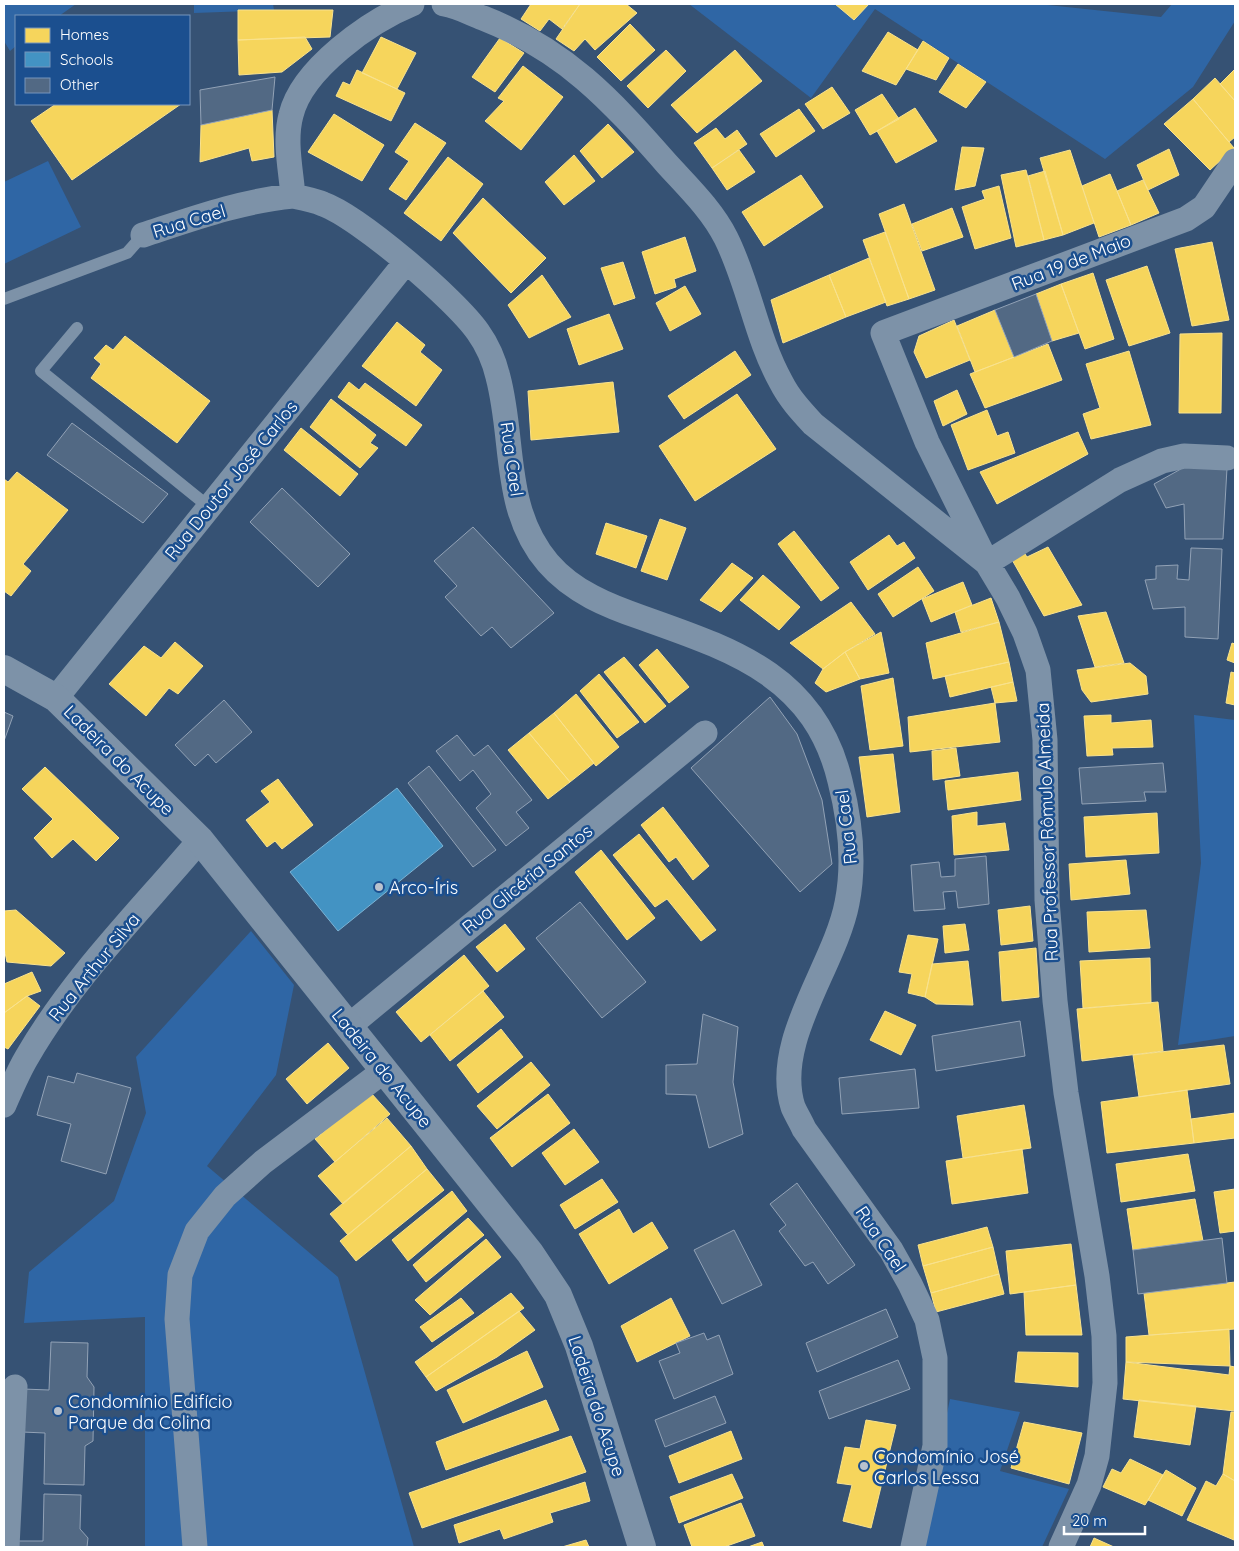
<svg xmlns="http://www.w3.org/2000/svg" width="1239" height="1551" viewBox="0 0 1239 1551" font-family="Quicksand,sans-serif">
	<rect width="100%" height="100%" fill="#365274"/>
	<path fill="#2f66a5" d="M4,4H76L59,16H16V46L10,51L4,41Z
		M194,4H273L274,10L194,13Z
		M689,4H1038L1161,17L1172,4H1235V21L1193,87L1105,159L875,9L811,98Z
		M48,161L81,227L4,264V182Z
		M1194,715L1235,720V1036L1178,1045L1201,863Z
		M251,931L294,985L276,1075L207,1166L338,1277L414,1547H145V1317L24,1323L29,1272L114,1201L146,1113L136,1057Z
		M950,1399L1020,1412L1000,1471L1069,1489L1042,1547H919Z"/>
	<path fill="#f6d55c" stroke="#f9e28d" d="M531,4H580L562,29L549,19L540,31L521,19Z
		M580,4H626L637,13L595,50L585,39L574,51L556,39Z
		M835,4H869L854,20Z
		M238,10H333L330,37L238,40Z
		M630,24L655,50L621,81L597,57Z
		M888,32L918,50L896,85L862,71Z
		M305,37L312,49L282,72L239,75L238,40Z
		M381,37L416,53L397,89L362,73Z
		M500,38L524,53L495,92L472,77Z
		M923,41L949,58L936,80L906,69Z
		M666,50L686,71L648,108L627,86Z
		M735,50L762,81L697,133L671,105Z
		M958,64L986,82L966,108L939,92Z
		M523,66L563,97L521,150L485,121L504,101L498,98Z
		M357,70L405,93L391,121L336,96L343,82L350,85Z
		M1234,70L1235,71V101L1220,84Z
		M1215,78L1235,101V137L1229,142L1193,99Z
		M832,87L850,113L823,129L805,104Z
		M882,94L899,119L870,135L855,110Z
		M1193,99L1234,148L1210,170L1164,124Z
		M56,104H181L72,180L31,121Z
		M915,108L937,141L896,163L877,131Z
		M799,109L815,131L776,157L760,134Z
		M272,110L274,157L252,161L249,148L200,162L201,125Z
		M334,114L384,145L362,181L308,152Z
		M415,123L446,143L406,200L389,189L409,161L395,152Z
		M608,124L634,152L602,178L580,151Z
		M716,128L725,139L737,130L747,144L712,168L694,143Z
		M962,147L984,148L975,186L955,190Z
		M1169,149L1179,175L1148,190L1137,165Z
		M739,150L755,172L727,190L712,168Z
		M1070,150L1094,223L1063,235L1040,158Z
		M574,155L595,181L564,205L545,182Z
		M448,157L483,184L441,241L404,213Z
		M1026,170L1044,240L1016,247L1001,175Z
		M1045,171L1063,235L1044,240L1028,176Z
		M1110,174L1131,225L1099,237L1082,186Z
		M801,175L823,207L764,246L742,212Z
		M1143,180L1159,213L1131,225L1117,191Z
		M999,186L1011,238L975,249L962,207L985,199L982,191Z
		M483,198L546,258L511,293L453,233Z
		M904,204L935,290L909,299L879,214Z
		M952,208L963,237L922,251L912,224Z
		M885,232L909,299L887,306L863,240Z
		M685,237L696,271L674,279L676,287L655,294L642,252Z
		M1212,242L1229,320L1192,326L1175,249Z
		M869,258L886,302L846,317L829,275Z
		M623,262L635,298L614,305L601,268Z
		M1147,266L1170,333L1129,346L1106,280Z
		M1093,273L1114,339L1085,349L1061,284Z
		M542,275L571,317L529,338L508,305Z
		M829,275L846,317L783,343L771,300Z
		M1061,284L1079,333L1052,341L1036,294Z
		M685,286L701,314L670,331L656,303Z
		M995,310L1014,357L975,372L957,326Z
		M609,314L623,349L579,365L567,329Z
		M954,320L970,360L926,378L914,352L919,336Z
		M397,322L425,345L420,352L442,370L416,406L362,366Z
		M1222,333L1221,413H1179L1180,334Z
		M125,336L210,401L177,443L91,378L101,364L94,358L106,345L113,350Z
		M1048,344L1062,380L985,408L970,374Z
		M735,351L751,375L684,419L668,396Z
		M1129,351L1151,425L1091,439L1083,414L1100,408L1086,364Z
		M349,382L359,390L365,383L422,425L406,446L338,397Z
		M613,382L619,432L531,440L528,391Z
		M957,390L967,414L943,426L934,401Z
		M737,394L776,449L695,501L659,446Z
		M331,399L376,435L370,443L378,448L360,468L310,427Z
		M987,410L997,436L1008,432L1015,453L968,470L951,425Z
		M301,428L358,474L340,496L284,450Z
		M1078,432L1088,454L997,504L980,472Z
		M17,472L68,510L23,564L31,571L11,596L4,591V479L8,482Z
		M660,519L686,528L667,580L641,571Z
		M606,523L647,536L636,568L596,554Z
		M794,531L839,588L821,601L778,544Z
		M889,535L897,546L904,542L915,558L868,590L850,562Z
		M1048,547L1082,605L1044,616L1011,558L1023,551L1027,557Z
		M732,563L753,578L721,612L700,600Z
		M918,567L934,591L893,617L878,594Z
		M763,575L800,607L779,630L740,600Z
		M963,582L972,605L931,622L922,599Z
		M991,598L999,622L961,632L955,612Z
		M851,602L875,634L845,652L823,669L790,643Z
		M1106,612L1124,663L1095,667L1078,616Z
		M999,622L1009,662L933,679L926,643Z
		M881,632L889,673L860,679L845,652Z
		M175,642L203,666L178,694L169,688L146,716L109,684L144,646L161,658Z
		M1232,643L1235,644V663L1227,660Z
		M657,649L689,687L669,703L639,665Z
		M845,652L860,679L826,692L815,683L823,669Z
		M624,657L666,706L645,723L604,672Z
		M1009,662L1013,682L950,697L945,676Z
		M1130,663L1146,676L1148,694L1091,702L1082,690L1077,670Z
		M1231,672L1235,673V705L1226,703Z
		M599,674L639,722L617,738L580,691Z
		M893,678L903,746L870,750L861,686Z
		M1013,682L1017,701L995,703L991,687Z
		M576,694L619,747L596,766L554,713Z
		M995,703L1000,742L910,752L908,717Z
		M554,713L594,763L570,782L529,733Z
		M1111,715V723L1151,720L1153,747L1112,748L1113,755L1087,756L1084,716Z
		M529,733L570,782L548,799L508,750Z
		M956,748L960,776L933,780L932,751Z
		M893,754L900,812L867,817L859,757Z
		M45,767L119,838L96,861L73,839L52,858L34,838L53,819L22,789Z
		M1018,772L1021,800L948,810L945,781Z
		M278,779L313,825L282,849L275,841L267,847L246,820L270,802L261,791Z
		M663,807L709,866L693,880L676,857L669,862L641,825Z
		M977,812V826L1005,823L1009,850L954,855L952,816Z
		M1157,813L1159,853L1086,857L1084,817Z
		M639,834L716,930L701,941L667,899L655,907L613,855Z
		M601,850L655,918L627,940L575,872Z
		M1126,860L1130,894L1071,900L1069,864Z
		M1030,906L1033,941L1001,945L998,910Z
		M16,910L65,953L51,966L7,962L4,948V911Z
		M1146,910L1150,948L1089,952L1087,912Z
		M505,924L525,949L497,972L476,947Z
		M965,924L969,950L945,953L943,926Z
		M908,935L938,939L925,997L908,993L912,974L899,972Z
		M1036,948L1039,997L1002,1001L999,952Z
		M464,955L489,986L421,1042L396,1012Z
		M1150,958L1151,1003L1083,1008L1080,961Z
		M968,961L973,1005L936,1004L925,997L932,964Z
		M32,972L41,991L27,996L4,1013V984Z
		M483,991L504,1017L450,1061L430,1035Z
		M27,996L40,1006L8,1049L4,1047V1013Z
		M1158,1002L1163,1051L1082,1061L1077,1009Z
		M885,1011L916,1025L901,1055L870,1040Z
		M501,1029L523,1057L478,1093L457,1065Z
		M328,1043L349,1068L307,1104L286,1079Z
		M1224,1045L1230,1084L1139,1097L1133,1055Z
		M531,1062L550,1085L497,1129L477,1106Z
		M1187,1090L1194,1143L1107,1153L1101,1102Z
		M371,1093L390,1114L335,1162L315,1139Z
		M548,1094L570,1123L512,1167L490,1138Z
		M1024,1105L1031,1148L963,1158L957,1116Z
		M1235,1113V1138L1194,1143L1191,1119Z
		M387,1118L411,1146L343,1204L318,1176Z
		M574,1129L599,1162L565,1185L542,1153Z
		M411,1146L427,1169L348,1235L330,1214Z
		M1022,1149L1028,1193L952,1204L946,1161Z
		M1188,1154L1195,1191L1121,1202L1116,1164Z
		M427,1169L444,1190L356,1261L340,1241Z
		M602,1179L618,1202L575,1229L560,1205Z
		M1235,1189V1231L1220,1233L1214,1192Z
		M452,1191L467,1211L408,1261L392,1240Z
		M1195,1199L1203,1241L1133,1250L1127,1209Z
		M619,1209L633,1234L652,1222L668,1248L609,1284L579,1234Z
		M468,1218L484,1235L426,1282L413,1265Z
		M987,1227L993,1247L923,1266L918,1245Z
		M486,1239L501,1257L430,1315L415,1300Z
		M1071,1244L1076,1285L1010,1294L1006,1251Z
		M993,1247L999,1274L931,1293L923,1266Z
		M999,1274L1004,1294L936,1312L931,1293Z
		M1235,1282V1329L1149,1335L1144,1293Z
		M1076,1285L1082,1335H1026L1024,1292Z
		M511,1293L524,1308L426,1377L415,1362Z
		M461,1298L474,1313L432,1342L420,1327Z
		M671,1298L690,1336L637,1362L621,1326Z
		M519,1311L535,1330L497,1357L436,1391L426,1377Z
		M1229,1329L1230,1366L1126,1362V1337Z
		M527,1351L543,1387L463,1423L447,1390Z
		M1018,1352L1078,1353V1387L1015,1382Z
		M1126,1362L1229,1375L1230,1366L1235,1367V1411L1123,1399Z
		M546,1400L559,1430L446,1470L436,1442Z
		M1139,1400L1196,1406L1190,1445L1134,1437Z
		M1231,1412H1235V1481L1223,1474Z
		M866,1420L896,1425L871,1528L843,1521L852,1485L837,1483L845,1447L860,1449Z
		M1024,1422L1082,1433L1069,1484L1011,1468Z
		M731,1431L742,1459L679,1483L669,1456Z
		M571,1436L586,1472L422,1528L409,1493Z
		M1130,1459L1163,1475L1145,1505L1103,1487L1112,1469L1121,1473Z
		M1166,1470L1196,1488L1182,1516L1148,1500Z
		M732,1474L743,1498L679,1523L670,1497Z
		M1223,1474L1235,1481L1234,1540L1187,1520L1206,1481L1216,1486Z
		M585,1482L590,1501L550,1513L553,1522L504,1539L500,1529L459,1543L454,1525Z
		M741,1503L755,1536L724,1547H692L684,1525Z
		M1094,1538L1114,1547H1090Z
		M586,1540L589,1547H562Z
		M762,1542L764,1547H748Z"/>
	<path fill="#4393c3" stroke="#7bb3d5" d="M397,788L443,846L338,931L290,872Z"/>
	<path fill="#526984" stroke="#92a2b6" d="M275,77L272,110L201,125L200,90Z
		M1036,294L1052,341L1014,357L995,310Z
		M72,423L168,494L143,523L47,455Z
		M1188,465L1227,468L1223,539H1185L1184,504L1166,508L1154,484Z
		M282,488L350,554L318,587L250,522Z
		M473,527L554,613L511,648L492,627L481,636L445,597L457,586L434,561Z
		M1191,548L1222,549L1218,639L1185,637V607L1153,609L1145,580L1156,579V566L1178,565L1177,579L1189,580Z
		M770,697L797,734L822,800L832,864L800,892L691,768Z
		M224,700L252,732L216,763L208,754L195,766L175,745Z
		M4,712L13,716L4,741Z
		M457,735L474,756L488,745L532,800L516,812L529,828L506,846L476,808L491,794L473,770L460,781L436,751Z
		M1163,763L1166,792H1144L1146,801L1082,804L1079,768Z
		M429,766L496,850L473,867L408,783Z
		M986,856L989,904L958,908L956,891L943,892L945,909L914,911L911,865L939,862L941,877L955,876V859Z
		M580,902L646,982L602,1018L536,938Z
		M703,1014L738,1027L733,1082L743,1134L709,1148L696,1095L666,1094V1065L697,1064Z
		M1020,1021L1025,1056L936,1071L932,1036Z
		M915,1069L919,1108L842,1114L839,1078Z
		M77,1073L131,1088L106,1174L61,1161L71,1124L37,1115L48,1076L74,1083Z
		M797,1183L855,1265L828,1284L813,1262L805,1266L779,1231L786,1225L770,1204Z
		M734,1230L762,1285L722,1304L694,1250Z
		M1222,1238L1227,1283L1138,1294L1133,1250Z
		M886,1309L898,1337L817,1372L806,1343Z
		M704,1333L707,1340L719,1335L733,1374L674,1399L659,1361L680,1353L676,1343Z
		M51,1342L88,1343L87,1377L94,1387L93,1441L85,1446L84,1485L44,1484L45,1433L22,1432L23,1389L49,1390Z
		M898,1360L910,1389L829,1419L819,1391Z
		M715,1396L726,1423L665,1447L655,1420Z
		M44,1494L81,1495L80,1529L88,1538L87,1547H16V1541H43Z"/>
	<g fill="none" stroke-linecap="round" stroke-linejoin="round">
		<path stroke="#7d92a8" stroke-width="12" d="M4,299L127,253L143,235
			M77,328L41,371L209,507"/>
		<path stroke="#7d92a8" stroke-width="25" d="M412,4C370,21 302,69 291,115C284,141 291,170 293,196C303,198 314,200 323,204C359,217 456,300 478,332C488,346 494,360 498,377C515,441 502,509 548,563C573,592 608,606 643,618C733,650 815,676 840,781C850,820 855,863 847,903C835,966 772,1041 793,1107C796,1114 801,1122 804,1129L891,1250L910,1284L927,1320L935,1358V1446L913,1547
			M444,4C457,6 470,13 483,18C565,50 610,99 667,164C688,187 712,210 726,238C749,284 756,337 781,382C789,398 801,411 813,424L987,563L1008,598L1025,633L1038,670L1045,740L1047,900L1055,1001L1066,1093L1097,1276L1104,1336L1105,1383L1097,1456L1089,1485L1061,1547
			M143,235C192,219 241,201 293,196
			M1227,458L1184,456L1162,461L1120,480L987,563L927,442L883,333L1186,219L1204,207L1235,161
			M56,698L406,262
			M349,1026L705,733
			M4,1105C11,1089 18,1072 27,1057C73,977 141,910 200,840
			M7,1547L15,1387
			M195,1547L177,1319L180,1275L197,1231L225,1196L263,1162L385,1070"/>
		<path stroke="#7d92a8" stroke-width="28" d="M4,669L56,698L200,840L530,1253L558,1295L579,1346L642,1547"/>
	</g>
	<g fill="#b9c2ce" stroke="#1b4f8f" stroke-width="2">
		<circle cx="379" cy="887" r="5"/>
		<circle cx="58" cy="1411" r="5"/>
		<circle cx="864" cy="1466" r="5"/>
	</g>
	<g text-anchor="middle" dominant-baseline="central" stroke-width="5" stroke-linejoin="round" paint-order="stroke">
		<g font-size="18" fill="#fff" stroke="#1b4f8f">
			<text transform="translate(189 221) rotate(-17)">Rua Cael</text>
			<text transform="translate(1071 262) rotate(-21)">Rua 19 de Maio</text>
			<text transform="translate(512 459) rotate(82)">Rua Cael</text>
			<text transform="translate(231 480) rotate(-51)">Rua Doutor José Carlos</text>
			<text transform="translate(119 760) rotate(45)">Ladeira do Acupe</text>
			<text transform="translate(846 827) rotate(-97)">Rua Cael</text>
			<text transform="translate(1047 832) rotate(-92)">Rua Professor Rômulo Almeida</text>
			<text transform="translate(527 879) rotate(-39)">Rua Glicéria Santos</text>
			<text transform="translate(94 967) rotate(-51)">Rua Arthur Silva</text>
			<text transform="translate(382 1068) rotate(51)">Ladeira do Acupe</text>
			<text transform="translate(881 1239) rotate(56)">Rua Cael</text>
			<text transform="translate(597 1406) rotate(72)">Ladeira do Acupe</text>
		</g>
		<g font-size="18" fill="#fff" stroke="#1b4f8f" text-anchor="start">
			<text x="389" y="887">Arco-Íris</text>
			<text x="68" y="1401">Condomínio Edifício<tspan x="68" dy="21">Parque da Colina</tspan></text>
			<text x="874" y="1456">Condomínio José<tspan x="874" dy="21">Carlos Lessa</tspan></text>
		</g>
	</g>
	<rect width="1239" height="1551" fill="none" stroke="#ffffff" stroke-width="10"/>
	<rect x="15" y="15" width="175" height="90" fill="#1b4f8f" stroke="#7695bc"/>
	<rect x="25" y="28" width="25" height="15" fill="#f6d55c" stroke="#7695bc"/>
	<text x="60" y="40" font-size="15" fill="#ffffff">Homes</text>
	<rect x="25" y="52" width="25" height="15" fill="#4393c3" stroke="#7695bc"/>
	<text x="60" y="65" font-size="15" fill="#ffffff">Schools</text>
	<rect x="25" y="78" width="25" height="15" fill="#526984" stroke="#7695bc"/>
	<text x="60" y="90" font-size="15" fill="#ffffff">Other</text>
	<path d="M1064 1526v8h81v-8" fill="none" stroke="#ffffff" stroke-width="2.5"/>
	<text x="1072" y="1526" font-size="15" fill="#ffffff" stroke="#1b4f8f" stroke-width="4" paint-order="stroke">20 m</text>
</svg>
